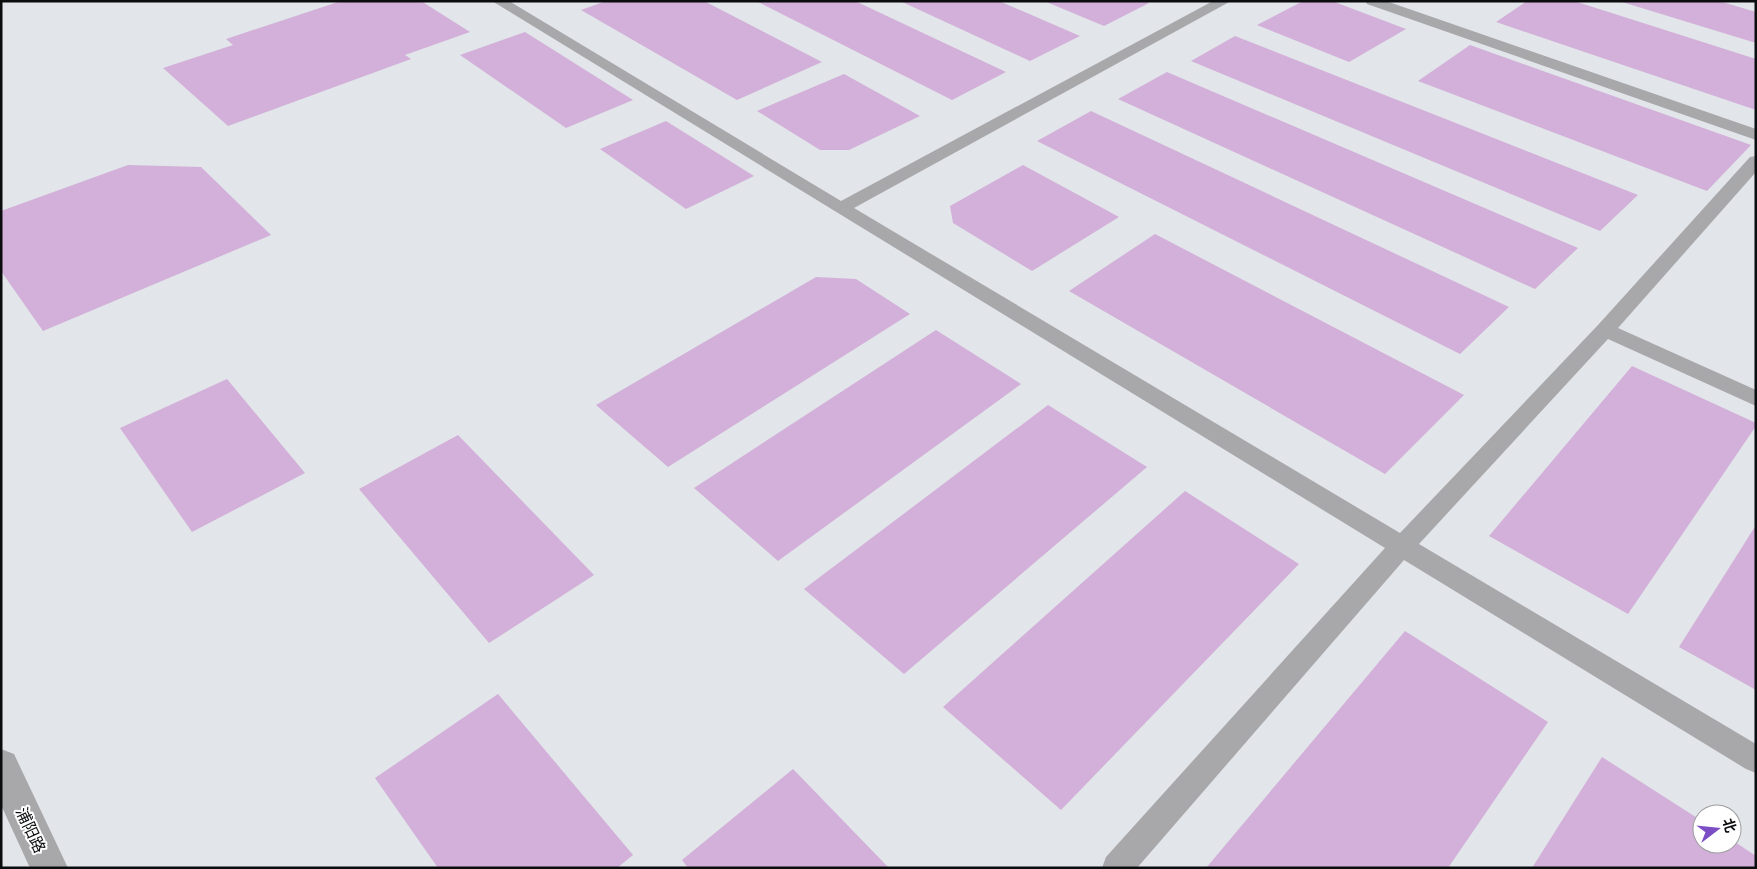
<svg xmlns="http://www.w3.org/2000/svg" width="1757" height="869" viewBox="0 0 1757 869" font-family="'Source Serif 4','Noto Sans SC',serif">
	<rect width="100%" height="100%" fill="#e2e5e9"/>
	<path fill="#d2b0d9" d="M341,1H421L470,32L405,55L411,59L228,126L163,68L233,45L226,39Z
		M606,1H704L822,62L737,100L581,10Z
		M756,1H855L1006,72L952,100Z
		M900,1H999L1080,36L1030,61Z
		M1044,1H1144L1149,3L1104,26Z
		M1303,1H1332L1406,29L1349,62L1257,25Z
		M1527,1H1574L1756,59V110L1496,22Z
		M1719,1L1756,12V43L1622,2Z
		M525,32L633,100L566,128L460,55Z
		M1235,36L1638,195L1600,231L1191,61Z
		M1470,45L1751,145L1707,191L1418,81Z
		M1167,72L1578,248L1535,289L1118,99Z
		M844,74L920,116L849,150H820L757,111Z
		M1091,111L1509,307L1460,354L1037,141Z
		M666,121L754,176L686,209L600,149Z
		M128,165L201,167L271,235L43,331L1,271V211Z
		M1023,165L1119,217L1032,271L953,223L950,206Z
		M1155,234L1464,395L1385,474L1069,291Z
		M816,277L856,279L910,314L668,467L596,405Z
		M936,330L1021,384L778,561L694,488Z
		M1632,366L1756,423V426L1628,614L1489,536Z
		M227,379L305,473L192,532L120,428Z
		M1048,405L1147,467L904,674L804,589Z
		M458,435L594,575L489,643L359,489Z
		M1185,491L1299,564L1061,810L943,707Z
		M1756,525V690L1679,647Z
		M1405,631L1548,722L1448,868H1206Z
		M498,694L633,855L617,868H438L375,778Z
		M1602,757L1702,821V844H1732V840L1756,856V868H1532Z
		M793,769L889,868H688L682,860Z"/>
	<g fill="none" stroke-linecap="round" stroke-linejoin="round">
		<path fill="#a8a8aa" fill-rule="evenodd" d="M492,1H509L841,201L1213,1H1231L854,208L1400,533L1598,325L1750,157L1756,156V172L1618,328L1756,390V406L1608,339L1419,544L1756,744V773L1746,769L1404,560L1137,868H1102L1106,857L1385,548Z
			M1365,1H1386L1756,129V140L1367,4Z"/>
		<path fill="#a8a8aa" fill-rule="evenodd" d="M1,749L14,754L68,868H30L1,805Z"/>
	</g>
	<g text-anchor="middle" dominant-baseline="central" stroke-width="4" stroke-linejoin="round" paint-order="stroke">
		<g font-size="16" fill="#0b0c0e" stroke="#fff">
			<text transform="translate(31 830) rotate(65)">浦阳路</text>
		</g>
	</g>
	<rect width="1757" height="869" fill="none" stroke="#0b0c0e" stroke-width="5"/>
	<g transform="translate(1717 829) rotate(74)"><circle r="24" fill="#ffffff" stroke="#9d9e9f"/>
	<path d="M0-4L9 19L0 12L-9 19Z" fill="#7b4ec6"/>
	<text y="-8" font-size="14" font-weight="bold" text-anchor="middle" fill="#0b0c0e">北</text>
	</g>
</svg>
